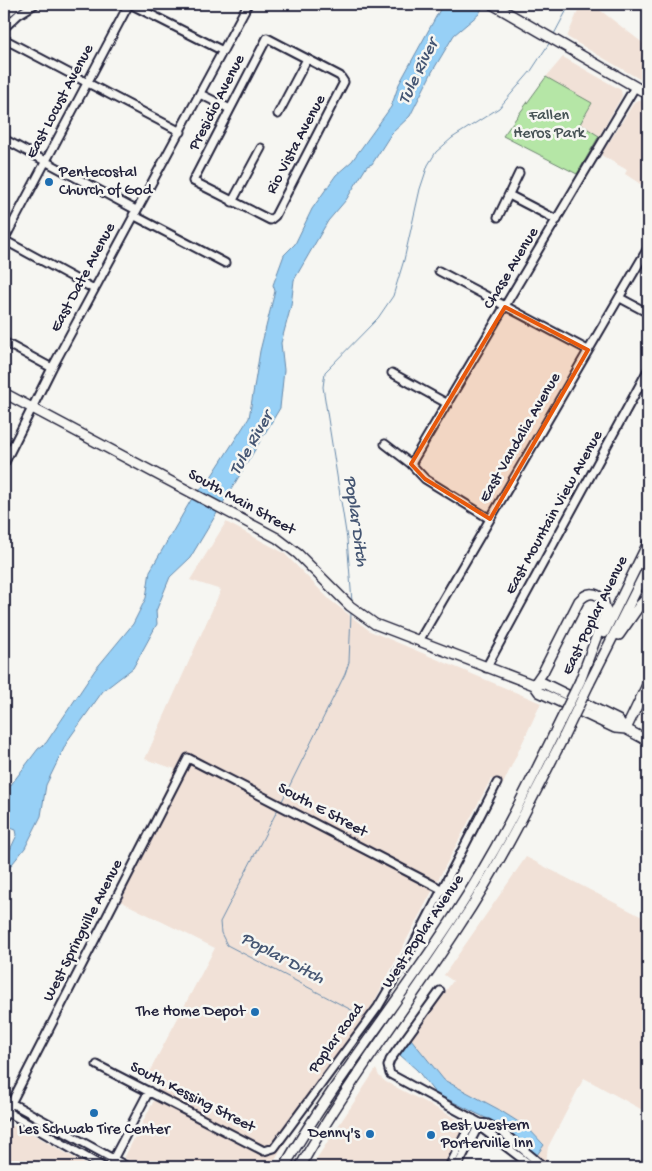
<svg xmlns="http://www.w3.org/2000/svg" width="652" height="1171" viewBox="0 0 652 1171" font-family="'Gochi Hand',sans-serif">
	<rect width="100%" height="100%" fill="#f6f6f2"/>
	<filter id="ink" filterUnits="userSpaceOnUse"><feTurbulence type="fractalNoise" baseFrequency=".02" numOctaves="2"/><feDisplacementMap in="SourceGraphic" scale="10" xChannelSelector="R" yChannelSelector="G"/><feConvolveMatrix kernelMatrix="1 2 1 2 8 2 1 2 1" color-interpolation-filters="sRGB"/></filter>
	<g filter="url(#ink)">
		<path fill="#f1e1d7" d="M581,4H592L648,47V84L567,37Z
			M563,57L621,90L622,96L599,136L580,124L592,103L546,77Z
			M639,100L648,105V189L625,174L627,170L601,155L635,101Z
			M226,522L284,553L330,600L370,631L541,703L503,784L491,779L374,1002L270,1167H142L124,1158L160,1089L145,1080L215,948L114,898L175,769L145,759L221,590L190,580Z
			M648,702V731L643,728L640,719Z
			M526,857L648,920V1113L584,1078L548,1147L546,1162L537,1155L544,1144L528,1128L498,1109L444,1080L411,1039L453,981L444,975Z
			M376,1069L379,1076L386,1082L459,1120L462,1130L443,1167H311Z
			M17,1125L90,1167H4V1138L9,1127Z"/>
		<path fill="#b5e6a6" stroke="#6c8470" d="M546,77L592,103L580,124L599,136L577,174L503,136Z"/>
		<path fill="#97d0f6" stroke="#688aab" d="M443,4H484L479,14L454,35L432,72L410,116L391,134L372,164L367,166L346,200L328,221L294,280L291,306L281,343L284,370L280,408L190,558L170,577L156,611L157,624L133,668L103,691L68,740L46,785L41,816L25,848L4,874V857L9,852L17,835L16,830L8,827L4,836V813L7,807L4,794L38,749L46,743L95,670L133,624L146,598L150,571L191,500L211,477L249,418L260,351L275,291L273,285L284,255L295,244L312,209L336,175L352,161L391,107L399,84Z
			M411,1039L444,1080L498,1109L528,1128L544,1145L537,1155L496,1123L435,1093L417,1070L400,1055Z"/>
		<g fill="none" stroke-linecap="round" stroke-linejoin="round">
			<path stroke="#688aab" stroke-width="1" d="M553,36L570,4
				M352,602L347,539L323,387L325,372L378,318L393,296L404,260L420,189L428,165L436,152L452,138L499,108L531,71L550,42
				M281,803L345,674L349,662L351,613
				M278,809L220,922L221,933L227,945L363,1016"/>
			<g stroke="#22223b" stroke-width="11">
				<path id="minor" d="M130,4L223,51
					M4,16L19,4
					M4,28L19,14L35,4
					M267,38L340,76L344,82L275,216L270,220L193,181Z
					M4,39L181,132
					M200,94L230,109
					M278,114L307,59
					M4,139L136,210
					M509,195L557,220
					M232,202L261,148
					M133,215L225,263
					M498,217L519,173
					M4,240L129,4
					M4,240L94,289
					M439,271L588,350
					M620,298L648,313
					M4,342L52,368
					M392,373L448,404
					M385,444L411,464L425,479L490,519
					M4,464L52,368L248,4
					M411,464L635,87
					M419,641L648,248
					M486,668L648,370
					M440,991L390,1060L388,1066L390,1074L480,1123L488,1124L501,1131L544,1167
					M97,1065L264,1151L274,1148L378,1007L405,961L497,783
					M4,1099L128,1167
					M4,1110L103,1167
					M4,1117L188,758L443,890
					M480,1123L484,1130L533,1167
					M109,1167L149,1091
					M449,1167L473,1119
					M457,1167L480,1123"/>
			</g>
			<g stroke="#22223b" stroke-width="12">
				<path id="major" d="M492,4L648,94
					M4,393L277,538L298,554L350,606L375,624L534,685L543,683L618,720L626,729
					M604,633L648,543
					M619,635L640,605L648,597
					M589,684L648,567
					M534,685L543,672L579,601C587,592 595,591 603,600L606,611L580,681
					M534,685L539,692L615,728L626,729L648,741
					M626,729L648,683
					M284,1167C335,1079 401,999 456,913C494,855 525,793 556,730
					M300,1167C347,1083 407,1007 459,926C499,866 531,801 564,736"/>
			</g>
			<use href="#minor" stroke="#f6f6f2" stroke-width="7"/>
			<use href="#major" stroke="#f6f6f2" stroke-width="9"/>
			<g stroke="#22223b" stroke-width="12" stroke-linecap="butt">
				<path id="major-bridge" d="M556,730L580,681
					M564,736L589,684"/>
			</g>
			<use href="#major-bridge" stroke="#f6f6f2" stroke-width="9"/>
		</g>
	</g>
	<path fill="#e8590c" fill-opacity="0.2" stroke="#e8590c" stroke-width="4" stroke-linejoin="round" d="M505,307L588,350L490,519L425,479L411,464Z"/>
	<g fill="#1f6fb2" stroke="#f6f6f2" stroke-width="2">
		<circle cx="49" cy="182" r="5"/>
		<circle cx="255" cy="1012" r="5"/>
		<circle cx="94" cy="1113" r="5"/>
		<circle cx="370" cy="1134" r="5"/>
		<circle cx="431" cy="1135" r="5"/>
	</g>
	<g text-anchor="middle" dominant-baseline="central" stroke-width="5" stroke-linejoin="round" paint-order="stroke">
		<g font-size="16" fill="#22223b" stroke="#f6f6f2">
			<text transform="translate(61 102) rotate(-62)">East Locust Avenue</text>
			<text transform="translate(218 103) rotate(-63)">Presidio Avenue</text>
			<text transform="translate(297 145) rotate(-62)">Rio Vista Avenue</text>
			<text transform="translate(512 269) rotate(-59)">Chase Avenue</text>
			<text transform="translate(84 278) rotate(-62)">East Date Avenue</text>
			<text transform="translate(521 438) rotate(-60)">East Vandalia Avenue</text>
			<text transform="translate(241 503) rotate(29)">South Main Street</text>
			<text transform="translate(555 513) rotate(-61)">East Mountain View Avenue</text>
			<text transform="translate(596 616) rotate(-64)">East Poplar Avenue</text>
			<text transform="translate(322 811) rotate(28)">South E Street</text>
			<text transform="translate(84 931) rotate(-63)">West Springville Avenue</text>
			<text transform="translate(424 932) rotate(-56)">West Poplar Avenue</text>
			<text transform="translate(337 1039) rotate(-54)">Poplar Road</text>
			<text transform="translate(192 1098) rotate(27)">South Kessing Street</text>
		</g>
		<g font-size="16" fill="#475356" stroke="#f6f6f2">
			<text x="549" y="116">Fallen<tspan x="549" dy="18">Heros Park</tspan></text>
		</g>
		<g font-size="16" fill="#22223b" stroke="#f6f6f2" text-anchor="start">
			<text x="59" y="173">Pentecostal<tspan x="59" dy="18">Church of God</tspan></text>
			<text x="245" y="1012" text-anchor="end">The Home Depot</text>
			<text x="441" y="1126">Best Western<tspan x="441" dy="18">Porterville Inn</tspan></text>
			<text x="94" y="1130" text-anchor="middle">Les Schwab Tire Center</text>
			<text x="360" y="1134" text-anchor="end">Denny's</text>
		</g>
		<g font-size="18" font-style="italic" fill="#455673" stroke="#f6f6f2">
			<text transform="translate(419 72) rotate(-64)">Tule River</text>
			<text transform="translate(252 444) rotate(-60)">Tule River</text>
			<text transform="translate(355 521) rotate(82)">Poplar Ditch</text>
			<text transform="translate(282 959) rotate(28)">Poplar Ditch</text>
		</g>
	</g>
	<rect width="652" height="1171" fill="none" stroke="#f6f6f2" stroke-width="20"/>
	<rect x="10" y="10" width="632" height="1151" fill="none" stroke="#22223b" stroke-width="2" filter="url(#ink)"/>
</svg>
